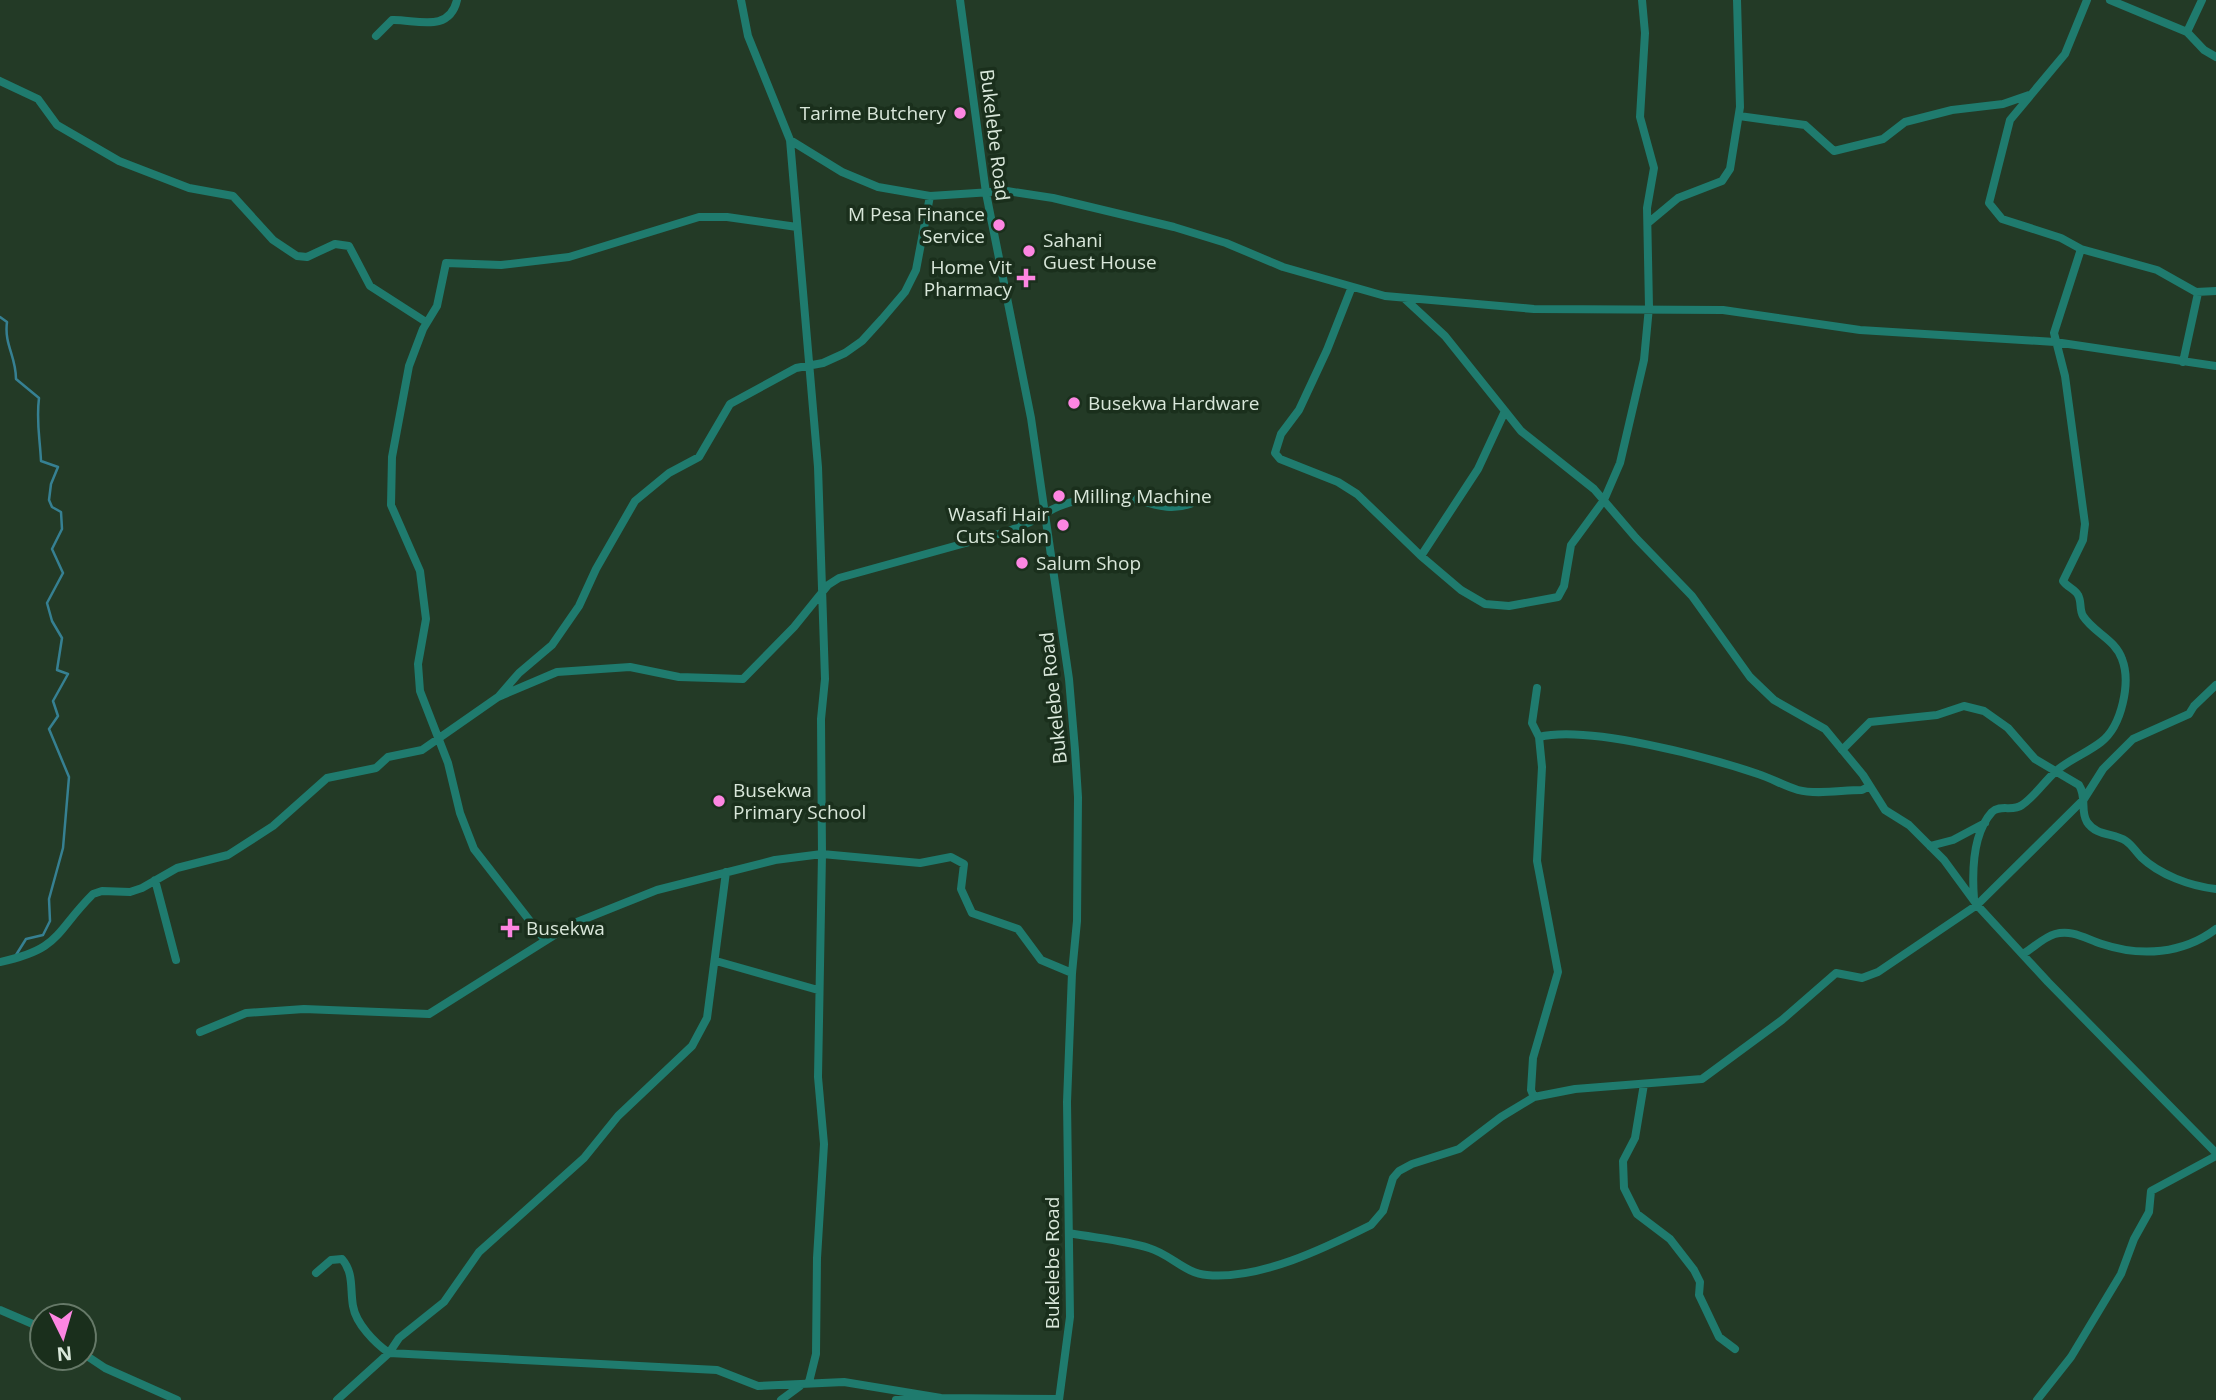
<svg xmlns="http://www.w3.org/2000/svg" width="2216" height="1400" viewBox="0 0 2216 1400" font-family="'Open Sans',sans-serif">
	<rect width="100%" height="100%" fill="#233a26"/>
	<g fill="none" stroke-linecap="round" stroke-linejoin="round">
		<path stroke="#368092" stroke-width="2.5" d="M0,317L7,322C4,345 16,356 16,379L39,398C36,422 40,438 41,461L58,467L51,484L49,500L52,507L61,512L62,529L52,549L63,573L47,603L52,621L62,638L57,670L68,674L53,701L58,716L49,729L69,777L63,848L49,899L50,921L43,935L26,939L16,955"/>
		<path stroke="#1f7b6e" stroke-width="8" d="M741,0L748,36L790,140L818,467L825,679L821,719L822,854L818,1077L824,1144L817,1258L816,1354L809,1382
			M960,0L986,193L1031,418L1069,679L1075,750L1078,797L1077,921L1072,973L1067,1102L1070,1317L1059,1400
			M2087,0L2065,54L2010,120L1989,203L2002,219L2061,238L2081,249L2157,270L2196,292L2216,291
			M2110,0L2187,32L2204,50L2216,57
			M2187,32L2202,0
			M376,36L392,20C415,19 449,34 457,0
			M0,81L38,99L57,125L119,161L189,188L233,196L273,240L297,256L307,257L335,244L349,246L370,286L426,322
			M1739,116L1805,125L1834,151L1883,139L1905,122L1952,110L2003,104L2029,95
			M790,140L842,172L878,187L930,196L1007,191L1053,198L1174,227L1226,243L1283,267L1385,296L1534,309L1723,310L1860,330L2055,342L2216,366
			M1648,223L1678,198L1722,181L1730,169L1740,107L1737,0
			M1351,289L1327,350L1299,410L1281,434L1275,453L1280,459L1338,482L1357,494L1421,556L1461,590L1485,604L1509,606L1558,597L1564,586L1571,545L1604,500L1620,463L1644,360L1649,307L1647,208L1654,168L1640,117L1645,33L1642,0
			M1405,299L1445,336L1521,431L1594,489L1636,538L1692,596L1750,677L1774,700L1825,729L1863,775L1885,810L1909,825L1944,860L1977,905L2048,982L2216,1153
			M2183,362L2198,293
			M1045,514C1062,501 1099,495 1120,497C1146,499 1163,513 1190,504
			M1421,556L1478,469L1505,411
			M499,696L519,673L552,645L579,606L596,569L635,501L669,473L699,457L730,404L796,368L823,363L845,353L862,341L882,319L905,292L916,270L930,196
			M1539,737C1588,725 1708,757 1758,774C1771,778 1784,786 1798,790C1817,795 1842,790 1862,790L1870,786
			M1842,750L1870,722L1937,715L1964,706L1984,711L2008,728L2035,759L2079,785C2087,797 2080,811 2087,822C2096,836 2114,833 2126,841C2132,845 2136,852 2141,857C2160,875 2190,886 2216,889
			M1930,846L1953,840L1985,823
			M155,880L176,960
			M1974,899C1972,872 1972,834 1992,812C2000,804 2013,812 2022,805C2035,796 2044,782 2056,771C2070,759 2087,753 2101,742C2122,726 2131,682 2122,659C2115,639 2094,633 2083,616C2079,609 2082,602 2078,595C2075,589 2067,587 2063,581L2083,540L2085,524L2065,376L2054,333L2081,249
			M544,939L474,849L460,813L448,763L420,691L418,664L426,619L420,571L391,505L392,457L409,366L423,329L437,306L446,263L501,265L569,257L699,217H727L797,227
			M2023,954C2033,948 2044,937 2055,934C2072,929 2086,939 2102,944C2141,957 2183,954 2216,929
			M716,961L818,990
			M0,962C61,949 54,933 93,894L102,891L130,892L142,888L177,868L228,855L273,826L327,778L376,768L388,757L422,750L498,697L557,672L630,667L679,677L743,679L794,627L828,585L839,578L1009,531L1030,522L1044,511
			M200,1032L246,1013L304,1009L429,1014L572,924L657,890L775,860L822,854L920,863L951,857L964,864L961,889L972,913L1018,929L1041,960L1072,973
			M1644,1084L1635,1138L1623,1161L1624,1188L1637,1214L1670,1239L1694,1270L1700,1282L1699,1295L1719,1337L1735,1349
			M1534,1097L1531,1090L1533,1058L1558,972L1537,861L1542,767L1539,737L1532,723L1537,688
			M1069,1233C1095,1238 1124,1240 1149,1248C1170,1254 1186,1274 1207,1275C1260,1280 1325,1248 1371,1225L1383,1211L1393,1178L1399,1171L1412,1164L1459,1149L1501,1117L1534,1097L1575,1089L1702,1079L1782,1020L1836,973L1862,978L1878,972L1977,905L2084,799L2103,769L2133,739L2189,714L2194,706L2216,685
			M316,1273L331,1260L342,1259C354,1273 350,1289 353,1306C356,1324 375,1343 389,1353L399,1338L444,1302L479,1252L584,1158L618,1116L692,1046L707,1018L726,872
			M0,1310L42,1328
			M84,1354L105,1368L177,1400
			M337,1400L389,1353L717,1370L758,1386L844,1382L941,1398L1058,1399
			M781,1400L800,1386
			M896,1400L924,1397
			M2037,1400L2071,1357L2121,1274L2134,1239L2149,1212L2151,1191L2216,1156"/>
	</g>
	<g fill="#fd86e2" stroke="#1a2f1c" stroke-width="2.5">
		<circle cx="960" cy="113" r="7"/>
		<circle cx="999" cy="225" r="7"/>
		<circle cx="1029" cy="251" r="7"/>
		<path d="M1022.5 267.5h7v7h7v7h-7v7h-7v-7h-7v-7h7z"/>
		<circle cx="1074" cy="403" r="7"/>
		<circle cx="1059" cy="496" r="7"/>
		<circle cx="1063" cy="525" r="7"/>
		<circle cx="1022" cy="563" r="7"/>
		<circle cx="719" cy="801" r="7"/>
		<path d="M506.5 917.5h7v7h7v7h-7v7h-7v-7h-7v-7h7z"/>
	</g>
	<g text-anchor="middle" dominant-baseline="central" stroke-width="7" stroke-linejoin="round" paint-order="stroke">
		<g font-size="19" fill="#d9e7da" stroke="#1a2f1c" text-anchor="start">
			<text x="946" y="113" text-anchor="end">Tarime Butchery</text>
			<text x="985" y="214" text-anchor="end">M Pesa Finance<tspan x="985" dy="22">Service</tspan></text>
			<text x="1043" y="240">Sahani<tspan x="1043" dy="22">Guest House</tspan></text>
			<text x="1012" y="267" text-anchor="end">Home Vit<tspan x="1012" dy="22">Pharmacy</tspan></text>
			<text x="1088" y="403">Busekwa Hardware</text>
			<text x="1073" y="496">Milling Machine</text>
			<text x="1049" y="514" text-anchor="end">Wasafi Hair<tspan x="1049" dy="22">Cuts Salon</tspan></text>
			<text x="1036" y="563">Salum Shop</text>
			<text x="733" y="790">Busekwa<tspan x="733" dy="22">Primary School</tspan></text>
			<text x="526" y="928">Busekwa</text>
		</g>
		<g font-size="19" fill="#d9e7da" stroke="#1a2f1c">
			<text transform="translate(995 135) rotate(83)">Bukelebe Road</text>
			<text transform="translate(1053 698) rotate(-96)">Bukelebe Road</text>
			<text transform="translate(1052 1263) rotate(-90)">Bukelebe Road</text>
		</g>
	</g>
	<g transform="translate(63 1337) rotate(175)"><circle r="33" fill="#1a2f1c" stroke="#667968" stroke-width="2"/>
	<path d="M0-5L12 26L0 18L-12 26Z" fill="#fd86e2"/>
	<text y="-10" font-size="19" font-weight="bold" text-anchor="middle" fill="#d9e7da">N</text>
	</g>
</svg>
